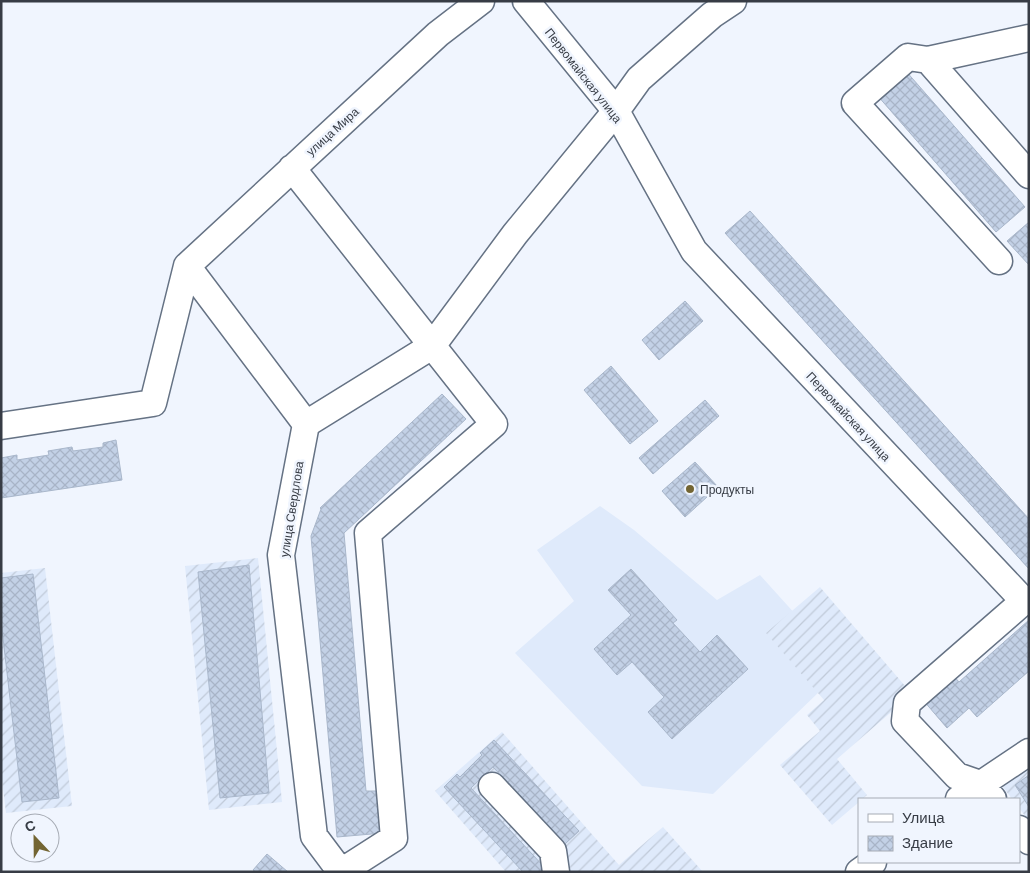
<svg xmlns="http://www.w3.org/2000/svg" width="1030" height="873" viewBox="0 0 1030 873" font-family="Barlow,sans-serif">
	<defs>
		<pattern id="industrial-furrows" width="10" height="10" patternUnits="userSpaceOnUse" patternTransform="scale(1.25)"><rect width="10" height="10" fill="#dfeafb"/><path d="M-1 1l2-2M0 10L10 0M9 11l2-2" fill="none" stroke="#c0cad8"/></pattern>
		<pattern id="building-cross-hatch" width="8" height="8" patternUnits="userSpaceOnUse" patternTransform="scale(1.25)"><rect width="8" height="8" fill="#c3d1e6"/><path d="M0 0l8 8M0 8l8-8" fill="none" stroke="#a8b4c7"/></pattern>
	</defs>
	<rect width="100%" height="100%" fill="#f0f5fe"/>
	<path fill="#dfeafb" d="M600,506L634,530L717,600L760,575L844,668L713,794L642,786L515,653L574,601L537,550Z"/>
	<path fill="url(#industrial-furrows)" d="M258,558L282,802L209,810L185,566Z
		M45,568L72,806L6,813L1,772V573Z
		M820,587L912,694L837,759L867,795L862,799H859V802L832,825L780,765L820,731L807,715L824,700L766,633Z
		M502,732L619,865L663,827L703,872H506L435,791Z
		M1029,768V821L1019,808V799H1012L1003,787Z"/>
	<path fill="url(#building-cross-hatch)" stroke="#a9b7cb" d="M905,70L1025,207L996,232L877,95Z
		M750,211L1029,519V569L725,233Z
		M1029,222V265L1007,241Z
		M685,301L703,321L659,360L642,340Z
		M611,366L658,421L630,444L584,390Z
		M442,394L466,419L344,533L366,791H379L383,833L337,837L311,536L321,509L320,508Z
		M705,400L719,416L653,474L639,458Z
		M116,440L122,480L1,498V458L17,455V460L49,455L48,451L72,447L73,451L103,447V443Z
		M695,462L718,487L685,517L662,491Z
		M249,565L269,793L220,798L198,572Z
		M631,569L677,620L673,623L700,652L717,635L748,669L672,739L648,712L664,697L632,662L617,675L594,649L631,615L608,590Z
		M33,574L59,798L22,802L1,621V578Z
		M1029,620V671L977,717L969,708L947,728L923,700L952,674L959,682Z
		M494,740L579,831L565,844L493,767L471,788L545,868L541,872H523L444,787L457,774L460,777L482,755L480,753Z
		M1029,775V807L1015,785Z
		M267,854L288,872H256L253,870Z"/>
	<g fill="none" stroke-linecap="round" stroke-linejoin="round">
		<g stroke="#657284" stroke-width="29">
			<path id="minor" d="M526,1L616,111L694,251L1024,601L907,703L905,721L957,776L980,784L993,799
				M1029,38L928,60L1029,175
				M928,60L908,57L855,103L999,261
				M292,168L494,424L368,533L394,838L341,872
				M187,266L306,424L281,555L314,836L341,872
				M187,266L438,34L481,1
				M306,424L432,346L515,234L616,111L639,79L712,15L733,1
				M1,426L153,403L187,266
				M492,786L553,851L556,872
				M959,799L1029,752
				M1019,829L1029,841
				M859,872L873,862"/>
		</g>
		<use href="#minor" stroke="#fff" stroke-width="26"/>
	</g>
	<circle fill="#736533" stroke="#f0f5fe" stroke-width="2" cx="690" cy="489" r="5"/>
	<g text-anchor="middle" dominant-baseline="central" stroke-width="5" stroke-linejoin="round" paint-order="stroke">
		<g font-size="12" fill="#373c45" stroke="#f0f5fe">
			<text transform="translate(584 75) rotate(52)">Первомайская улица</text>
			<text transform="translate(332 131) rotate(-42)">улица Мира</text>
			<text transform="translate(849 416) rotate(47)">Первомайская улица</text>
			<text transform="translate(291 509) rotate(-81)">улица Свердлова</text>
		</g>
		<g font-size="12" fill="#373c45" stroke="#f0f5fe" text-anchor="start">
			<text x="700" y="489">Продукты</text>
		</g>
	</g>
	<rect width="1030" height="873" fill="none" stroke="#373c45" stroke-width="5"/>
	<rect x="858" y="798" width="162" height="65" fill="#f0f5fe" stroke="#a6abb4"/>
	<rect x="868" y="814" width="25" height="8" fill="#ffffff" stroke="#a6abb4"/>
	<text x="902" y="823" font-size="15" fill="#373c45">Улица</text>
	<rect x="868" y="836" width="25" height="15" fill="url(#building-cross-hatch)" stroke="#a6abb4"/>
	<text x="902" y="848" font-size="15" fill="#373c45">Здание</text>
	<g transform="translate(35 838) rotate(338)"><circle r="24" fill="#f0f5fe" stroke="#a6abb4"/>
	<path d="M0-4L9 19L0 12L-9 19Z" fill="#736533"/>
	<text y="-8" font-size="14" font-weight="bold" text-anchor="middle" fill="#373c45">С</text>
	</g>
</svg>
